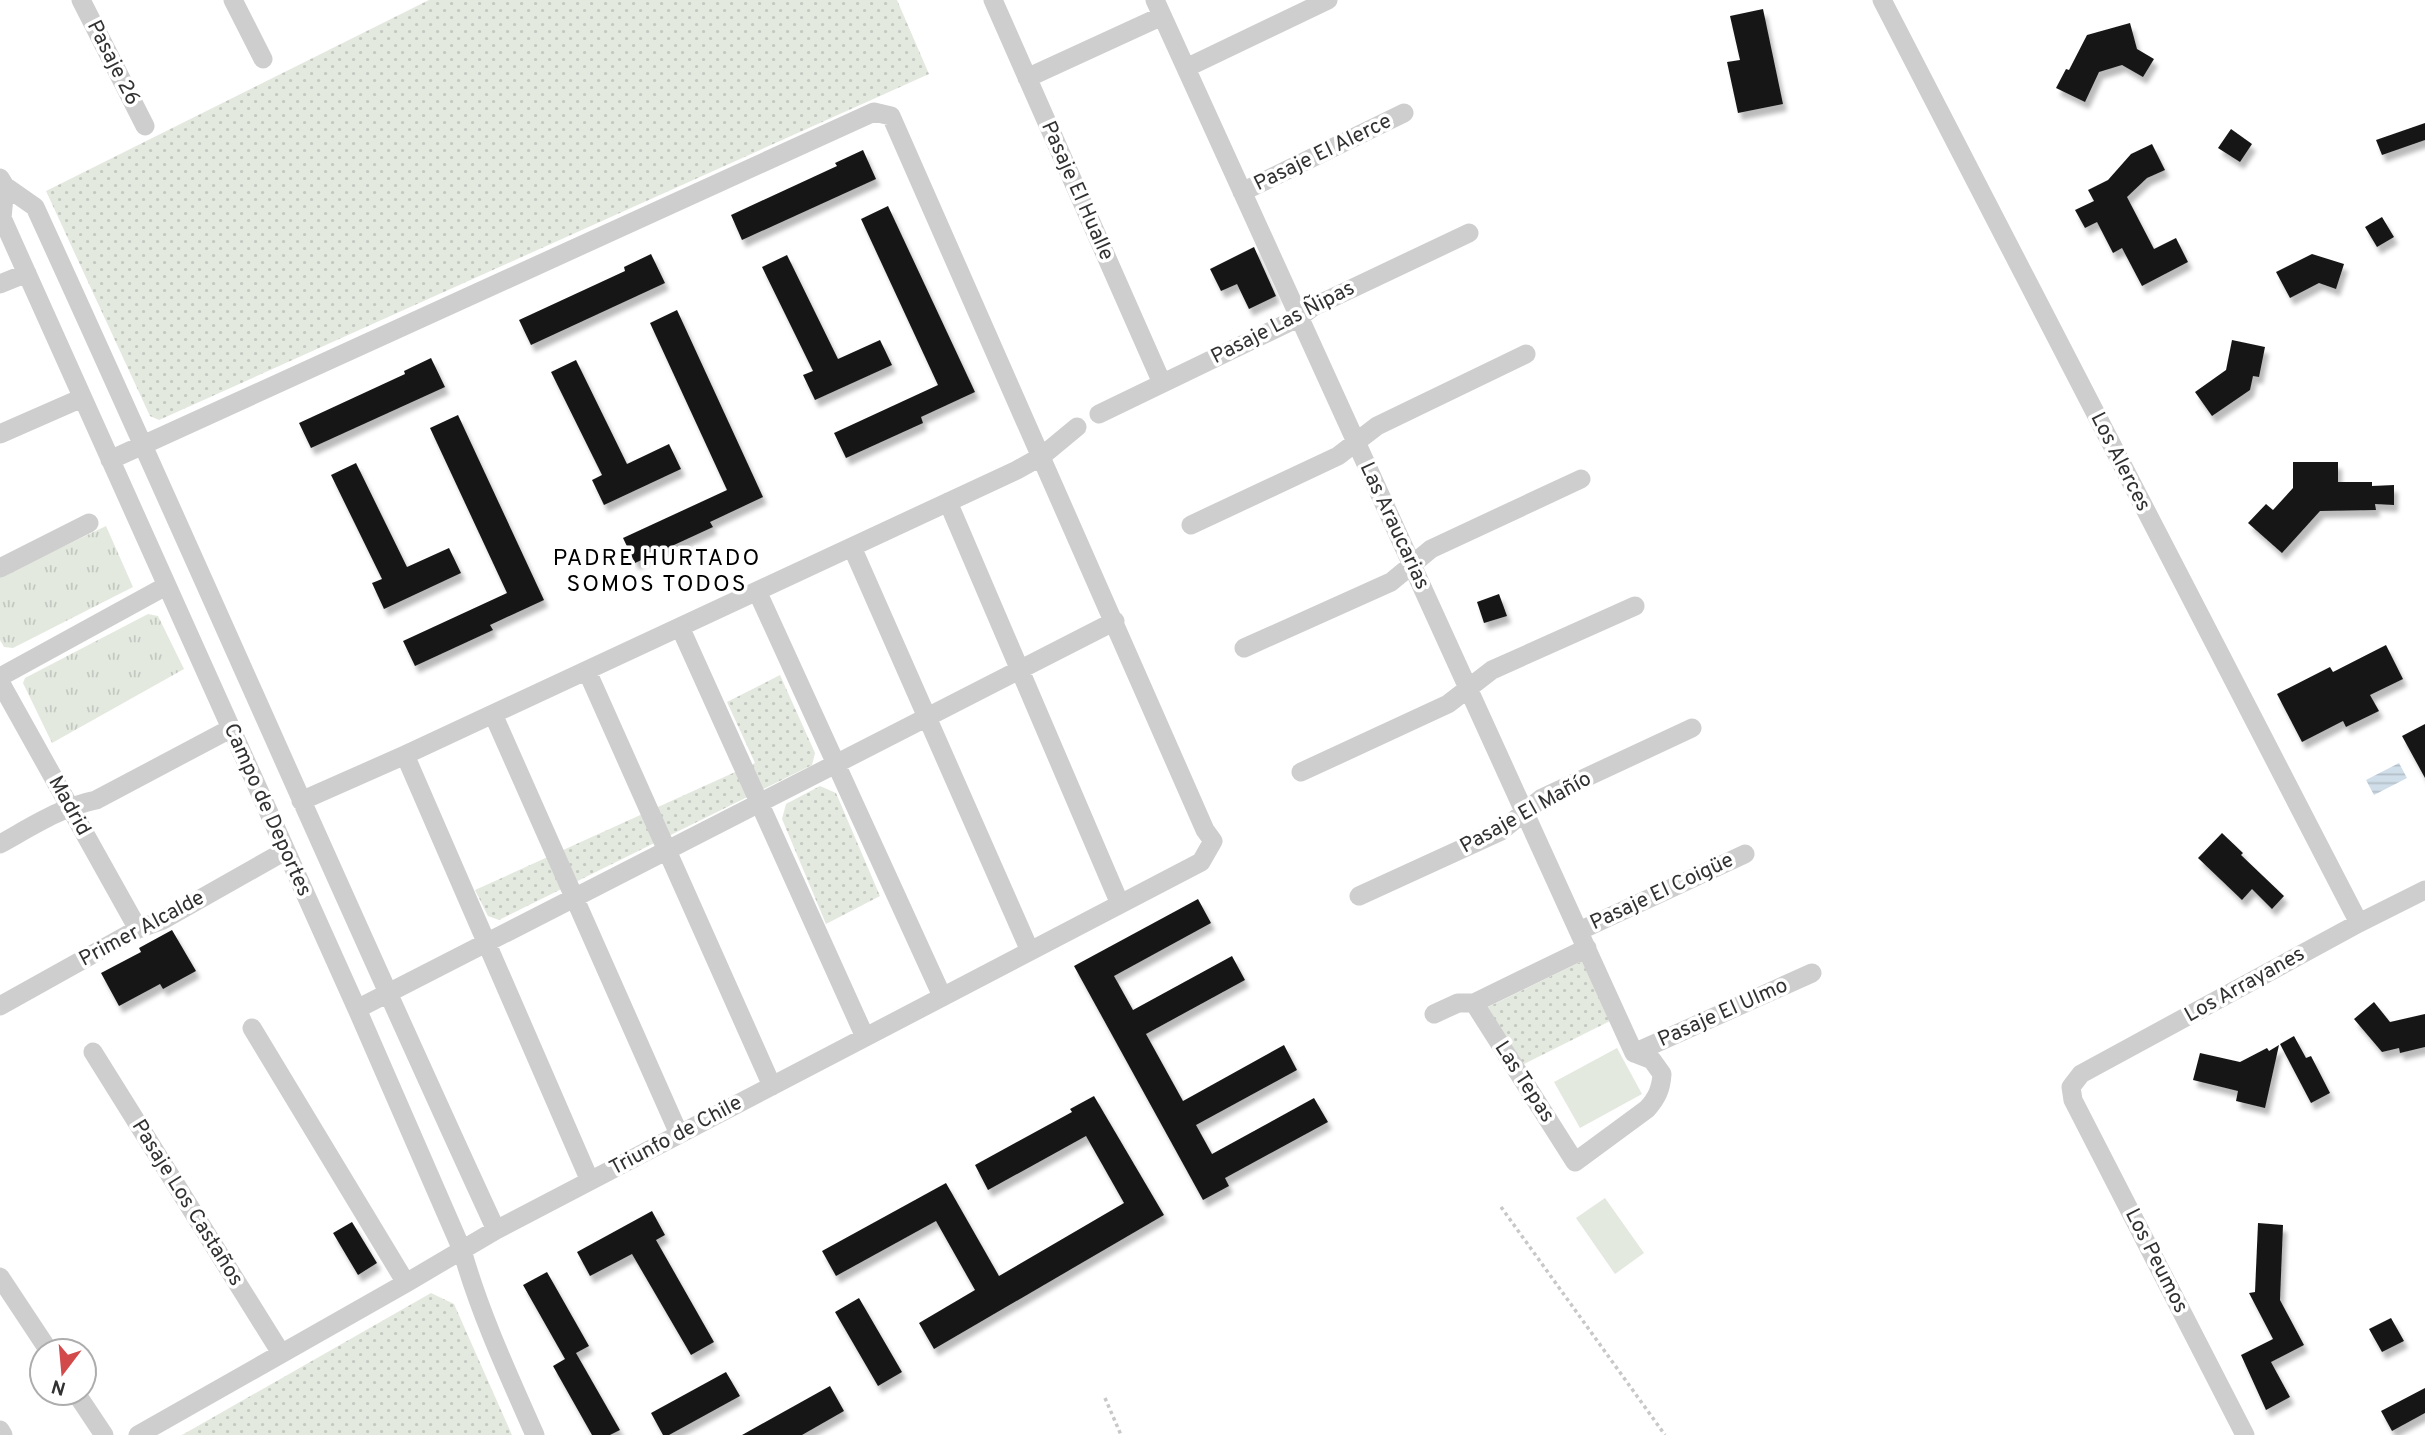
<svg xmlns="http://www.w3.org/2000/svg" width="2425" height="1435" viewBox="0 0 2425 1435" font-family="Overpass,sans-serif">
	<defs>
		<pattern id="grass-tufts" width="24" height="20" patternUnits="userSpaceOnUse" patternTransform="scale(1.75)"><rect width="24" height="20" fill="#e3e9df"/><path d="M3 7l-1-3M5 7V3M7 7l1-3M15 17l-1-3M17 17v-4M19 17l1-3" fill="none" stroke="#c3c8c0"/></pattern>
		<pattern id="park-dots" width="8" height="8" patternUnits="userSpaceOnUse" patternTransform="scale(1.75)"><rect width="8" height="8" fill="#e3e9df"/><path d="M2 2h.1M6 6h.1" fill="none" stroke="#c3c8c0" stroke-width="1.8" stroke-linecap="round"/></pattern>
		<pattern id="water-rules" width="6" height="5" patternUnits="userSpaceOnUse" patternTransform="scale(1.75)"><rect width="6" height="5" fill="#d0dee9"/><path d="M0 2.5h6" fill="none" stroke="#b3bfc8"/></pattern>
		<filter id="shadow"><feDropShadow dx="4" dy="7" stdDeviation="2" flood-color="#0004"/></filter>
	</defs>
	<rect width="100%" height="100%" fill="#fff"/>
	<path fill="url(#grass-tufts)" d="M106,526L133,587L13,648L4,647L0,640V577Z
		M148,614L158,616L184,669L52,743L23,683L25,678Z"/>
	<path fill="url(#park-dots)" d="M429,0H897L929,74L159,420L150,416L46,191Z
		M780,675L815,753L812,765L499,920L488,916L475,890L755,763L727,702Z
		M820,786L836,793L880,896L826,924L782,819L786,804Z
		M1582,961L1612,1020L1516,1068L1486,1008Z
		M431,1293L454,1304L512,1435H182Z"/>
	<path fill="#e3e9df" d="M1617,1048L1642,1094L1580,1128L1554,1082Z
		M1605,1198L1644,1253L1615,1274L1576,1218Z"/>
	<path fill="url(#water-rules)" d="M2399,763L2407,778L2374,795L2366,780Z"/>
	<path fill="#181818" filter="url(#shadow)" d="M1763,9L1783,104L1738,113L1727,62L1740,60L1730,16Z
		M2130,23L2137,49L2154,59L2143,77L2122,65L2099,72L2085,102L2056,88L2066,69L2069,70L2087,35Z
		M2425,123V140L2382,155L2376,140Z
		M2231,129L2252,144L2240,162L2218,148Z
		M2152,144L2165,170L2147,178L2127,197L2154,249L2176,238L2188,262L2142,286L2122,248L2113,253L2097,222L2085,228L2075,210L2094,201L2088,190L2108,180L2131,154Z
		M863,150L876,179L742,240L731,215L837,166L835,163Z
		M888,206L975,392L921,417L923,423L846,458L834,433L938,385L861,219Z
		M2382,217L2394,237L2377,247L2365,227Z
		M1254,247L1276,296L1249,309L1237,284L1221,291L1210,269Z
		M651,254L665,283L531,345L519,320L625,271L624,267Z
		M2312,254L2344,264L2336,289L2319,283L2290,298L2276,272Z
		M787,255L838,359L880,340L892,365L815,400L803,375L813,371L762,267Z
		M677,310L763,497L710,522L713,527L635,563L623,538L727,490L650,323Z
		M2232,340L2265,347L2259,377L2253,376L2250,390L2212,416L2195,392L2226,370Z
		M431,358L445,387L311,448L299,423L405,374L404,371Z
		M576,360L627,464L669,444L681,469L604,505L592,480L602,475L551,372Z
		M458,415L544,600L490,625L493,630L415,666L403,641L507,593L430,428Z
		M2293,462H2338V482H2372V486L2394,485V505L2375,504L2376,510L2320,511L2282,553L2248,523L2266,504L2273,510L2293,488Z
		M356,463L407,567L449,548L461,573L384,609L372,583L382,579L331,475Z
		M1499,594L1507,616L1484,623L1477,602Z
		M2386,645L2403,679L2370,695L2379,711L2346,727L2343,721L2302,742L2277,694L2330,667L2333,672Z
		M2425,724V778L2402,736Z
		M2222,833L2243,853L2241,855L2284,896L2272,909L2252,889L2242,900L2198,858Z
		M1198,899L1211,923L1114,976L1133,1010L1232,956L1245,980L1146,1034L1183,1101L1284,1045L1297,1070L1196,1125L1212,1154L1314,1098L1328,1122L1225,1178L1229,1186L1203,1200L1074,966Z
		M172,930L196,971L163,989L160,984L119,1006L101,973L141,952L139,948Z
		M2374,1002L2390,1022L2425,1014V1047L2400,1053L2399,1048L2382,1052L2354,1019Z
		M2294,1036L2306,1058L2311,1056L2330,1093L2311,1103L2280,1044Z
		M2279,1045L2265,1108L2236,1101L2238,1091L2193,1080L2200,1053L2240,1062L2267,1048L2269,1051Z
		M1094,1096L1164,1215L934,1349L919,1323L975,1290L936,1221L836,1276L822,1251L946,1183L999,1276L1124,1203L1086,1136L988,1190L975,1165L1072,1112L1070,1109Z
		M652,1211L665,1235L656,1240L714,1342L691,1355L632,1254L590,1276L577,1252Z
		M352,1222L377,1263L358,1275L333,1233Z
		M2258,1223L2283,1225L2280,1300L2304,1345L2271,1362L2290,1397L2266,1410L2241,1355L2273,1339L2249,1293L2255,1292Z
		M547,1272L589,1346L576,1353L620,1430L610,1435H592L553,1366L565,1359L523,1285Z
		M859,1298L902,1372L878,1386L835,1312Z
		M2391,1318L2404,1341L2382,1352L2369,1329Z
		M726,1372L740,1396L669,1435H663L651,1413Z
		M830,1386L844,1411L802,1435H742Z
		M2425,1388V1413L2392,1431L2381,1411Z"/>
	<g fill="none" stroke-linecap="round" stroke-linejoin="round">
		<path stroke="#c8c8c8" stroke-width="3.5" stroke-dasharray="3.5 3.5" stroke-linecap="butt" d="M1501,1207L1665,1435
			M1105,1398L1121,1435"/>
		<path stroke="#cecece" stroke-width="19" d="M81,0L145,126
			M233,0L263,59
			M993,0L1162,383
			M1155,0L1634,1053
			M1882,0L2359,923
			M1186,68L1328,0
			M1027,78L1162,16
			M0,178L5,186L35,207C191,547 339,890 496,1230
			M5,186L2,218L357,1009L462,1250C480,1314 508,1374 535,1435
			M1242,192L1404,113
			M0,284L27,273
			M1099,414L1300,317L1313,307L1469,233
			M0,434L82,398
			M110,460L874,112L891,116L1205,830L1213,841L1201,862L496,1230L406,1283L138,1435
			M948,502L1120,904
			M1191,525L1338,456L1377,426L1526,354
			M852,547L1030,951
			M0,568L89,523
			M757,591L942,996
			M680,627L865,1037
			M1244,648L1391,582L1431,549L1581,479
			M587,671L772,1086
			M0,677L166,586
			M0,682L138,929
			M493,714L679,1134
			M405,755L590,1181
			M1301,772L1448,704L1492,670L1635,606
			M301,801L405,755L1017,470L1042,456L1077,427
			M0,844C31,827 61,807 96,800L230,729
			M1359,896L1501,831L1542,798L1692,728
			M1579,931L1745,854
			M1474,1003L1575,1162L1647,1109C1657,1098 1661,1089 1662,1074L1652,1060L1634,1053
			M0,1006L138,929L163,920L285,851
			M357,1009L1115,621
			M1434,1014L1458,1003H1474L1587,948
			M252,1028L406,1283
			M93,1052L281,1353
			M1634,1053L1812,973
			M0,1277L49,1351
			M76,1393L104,1435
			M0,1430L3,1435
			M2245,1435L2073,1100L2071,1087L2081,1074L2359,923L2425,890"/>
	</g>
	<g text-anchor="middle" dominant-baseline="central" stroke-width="7" stroke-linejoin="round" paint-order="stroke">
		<g font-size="21" fill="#313131" stroke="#fff">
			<text transform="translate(113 63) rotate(63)">Pasaje 26</text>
			<text transform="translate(1323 153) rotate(-26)">Pasaje El Alerce</text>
			<text transform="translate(1077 191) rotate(66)">Pasaje El Hualle</text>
			<text transform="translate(1283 323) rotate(-27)">Pasaje Las Ñipas</text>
			<text transform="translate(2120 462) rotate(63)">Los Alerces</text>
			<text transform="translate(1394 526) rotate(65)">Las Araucarias</text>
			<text transform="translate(69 806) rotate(61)">Madrid</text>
			<text transform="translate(267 810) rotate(66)">Campo de Deportes</text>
			<text transform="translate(1526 813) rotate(-29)">Pasaje El Mañío</text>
			<text transform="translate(1662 892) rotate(-25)">Pasaje El Coigüe</text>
			<text transform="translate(142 929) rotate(-28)">Primer Alcalde</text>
			<text transform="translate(2245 985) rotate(-29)">Los Arrayanes</text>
			<text transform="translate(1723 1013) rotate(-24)">Pasaje El Ulmo</text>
			<text transform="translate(1524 1082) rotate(57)">Las Tepas</text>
			<text transform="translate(676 1136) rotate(-28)">Triunfo de Chile</text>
			<text transform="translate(187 1203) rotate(58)">Pasaje Los Castaños</text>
			<text transform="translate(2156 1261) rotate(63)">Los Peumos</text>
		</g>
		<g font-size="23" letter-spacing="2" fill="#000" stroke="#fff">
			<text x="657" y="559">PADRE HURTADO<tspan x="657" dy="26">SOMOS TODOS</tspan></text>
		</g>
	</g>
	<g transform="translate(63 1372) rotate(196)"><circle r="33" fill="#ffffff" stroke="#adadad" stroke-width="2"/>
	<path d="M0-5L12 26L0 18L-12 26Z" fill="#d24a4a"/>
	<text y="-10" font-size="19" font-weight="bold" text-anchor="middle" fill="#313131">N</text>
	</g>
</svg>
